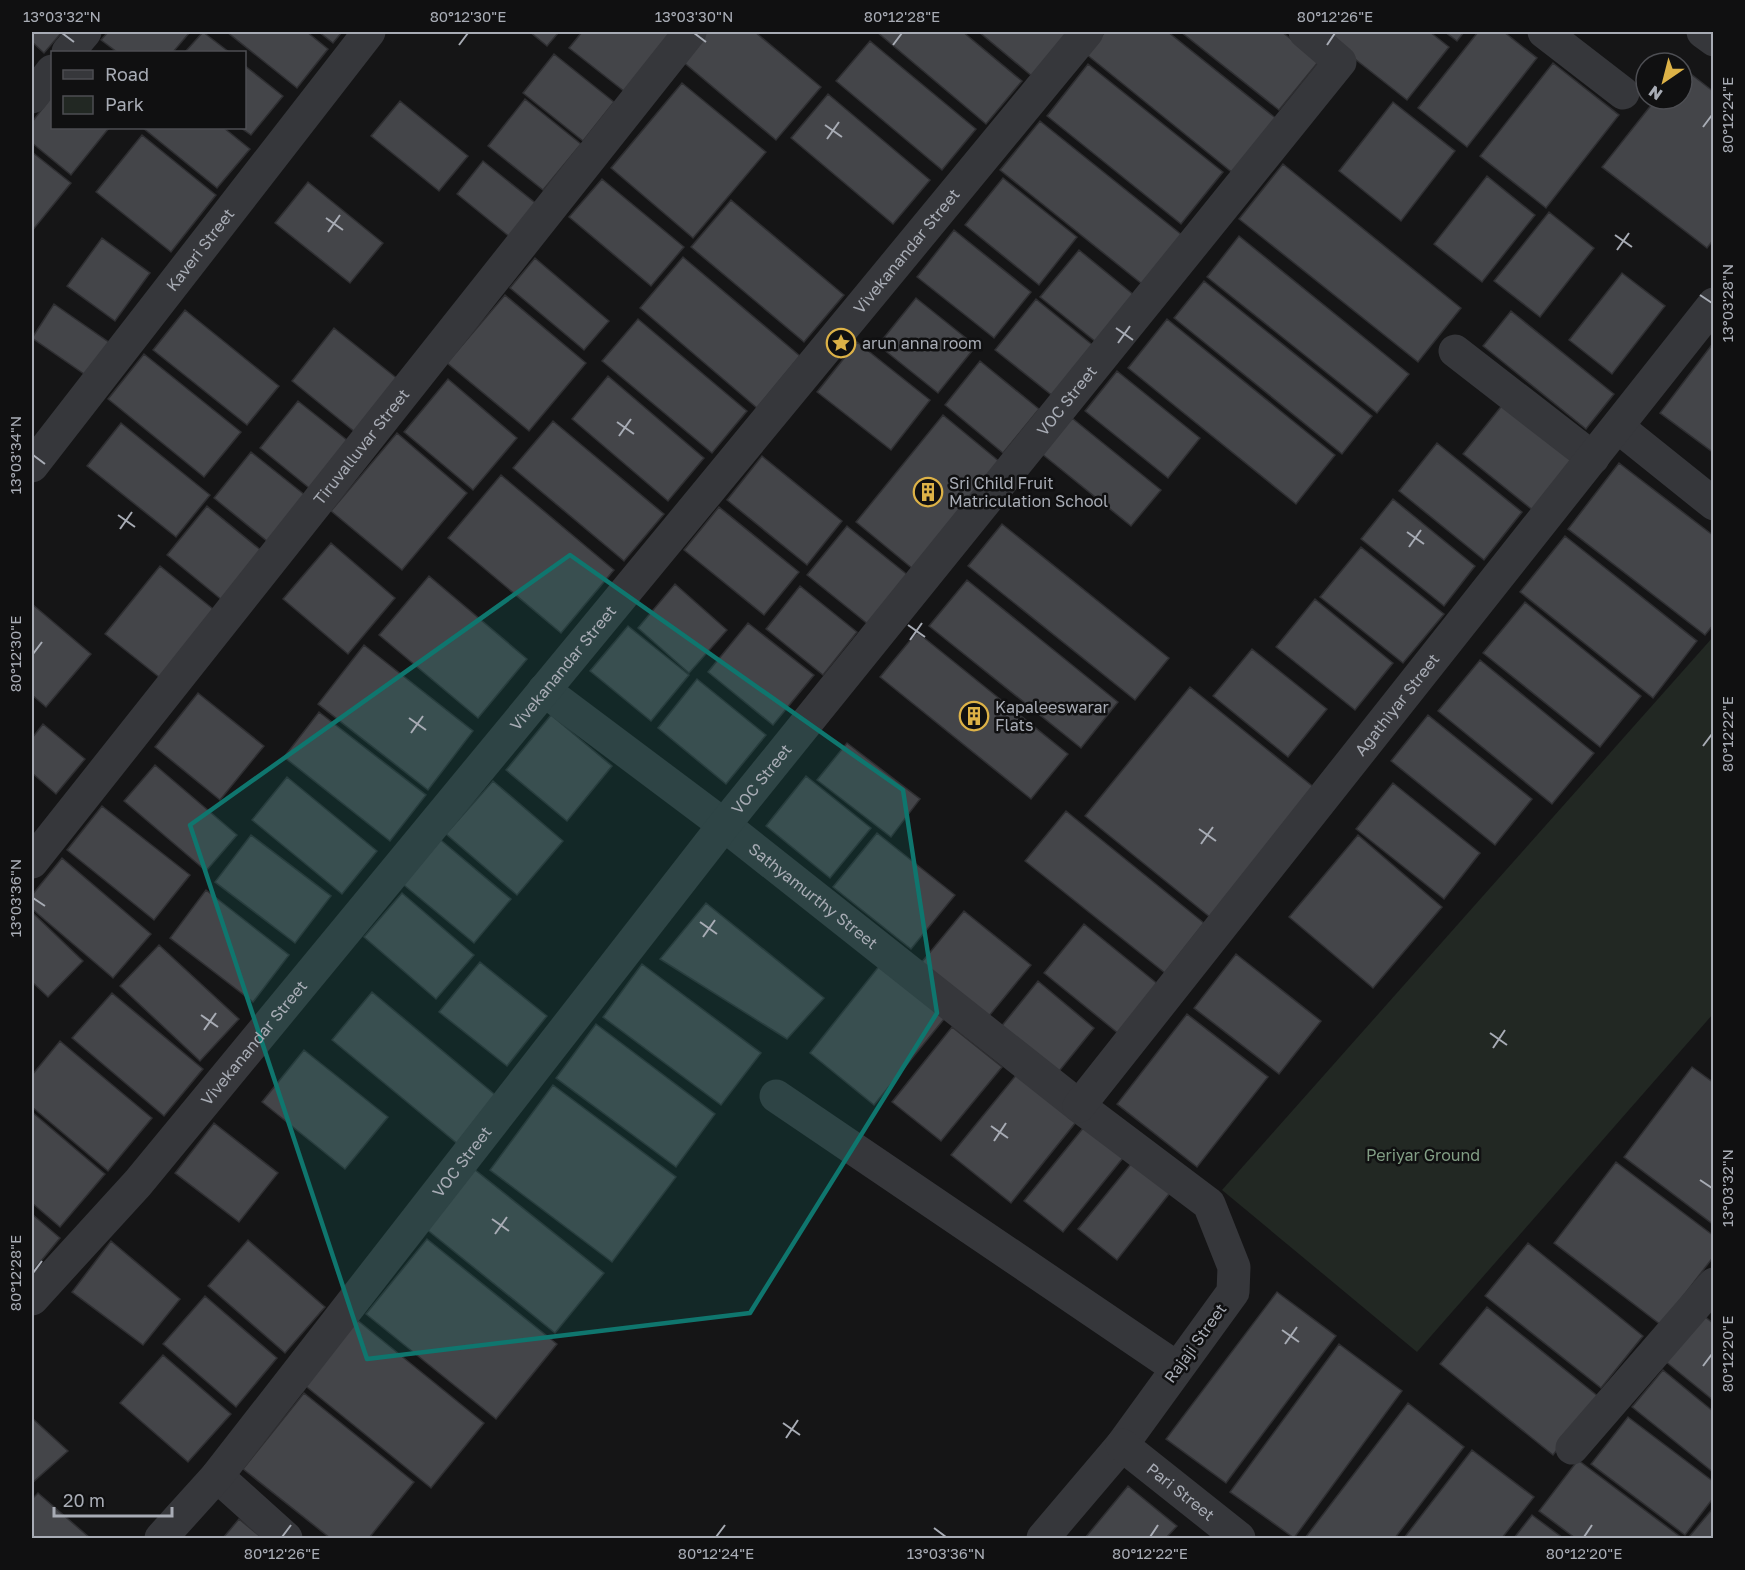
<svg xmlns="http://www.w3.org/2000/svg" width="1745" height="1570" viewBox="0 0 1745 1570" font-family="'Golos Text',sans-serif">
	<rect width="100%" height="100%" fill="#151516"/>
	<path fill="#222823" d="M1713,637V1014L1417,1352L1222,1190Z"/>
	<path fill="#444549" stroke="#2f2f32" stroke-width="1.5" d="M32,32H62L44,53L32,42Z
		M108,32H190L173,52H117L101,40Z
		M203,32L229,52H185Z
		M227,32H307L328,49L297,88Z
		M319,32H342L333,43Z
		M530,32H559L547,46Z
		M582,32H673L625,92L569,48Z
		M707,32H755L821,87L776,140L682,61Z
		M877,32H963L1022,81L986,124Z
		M979,32H1071L1033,77Z
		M1105,32H1168L1278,120L1234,174L1086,54Z
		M1181,32H1282L1319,61L1279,110Z
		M1331,32H1430L1449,47L1407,100L1327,37Z
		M1445,32H1464L1457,41Z
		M1478,32H1504L1537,58L1467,147L1418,108Z
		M870,41L976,129L942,170L836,81Z
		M554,54L614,102L583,141L523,93Z
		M1553,63L1619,115L1546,208L1480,156Z
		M1088,64L1223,172L1181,224L1047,116Z
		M244,65L283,96L251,135L241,128H244Z
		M1682,67L1714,92V239L1707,248L1602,167L1656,99H1682Z
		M682,83L766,152L693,238L611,168Z
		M828,94L930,180L893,224L791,138Z
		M52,96V128H109L71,175L32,143V122Z
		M525,99L581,144L543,190L488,146Z
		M400,101L468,156L439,191L371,136Z
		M1393,102L1455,151L1401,221L1339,171Z
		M1040,121L1182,235L1142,284L1000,170Z
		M143,128H224L250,149L217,188Z
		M142,135L216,195L171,252L96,192Z
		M32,152L71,183L32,231Z
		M483,161L543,209L516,242L457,194Z
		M1283,164L1461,308L1418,362L1239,219Z
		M1487,176L1535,215L1482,282L1434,244Z
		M1003,178L1077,237L1039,285L965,225Z
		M602,179L684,247L651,286L569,217Z
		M308,182L383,243L350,283L275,223Z
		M731,200L844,295L804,342L691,247Z
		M1549,212L1594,248L1540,317L1494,281Z
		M954,230L1031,292L994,338L917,277Z
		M1239,236L1409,374L1377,413L1207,277Z
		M102,238L150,273L115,321L67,286Z
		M1079,250L1134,295L1096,342L1040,297Z
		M683,257L800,356L757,408L640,308Z
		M535,258L609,321L584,350L510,288Z
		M1622,273L1665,306L1612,374L1569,340Z
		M1204,281L1372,416L1342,454L1174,318Z
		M505,295L586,363L529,431L447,363Z
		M916,298L976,346L938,393L878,345Z
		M1036,299L1095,347L1054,397L995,350Z
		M54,304L110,343L87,376L32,338Z
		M185,310L279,386L247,425L153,350Z
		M1511,311L1614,394L1586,429L1483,346Z
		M638,319L747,411L712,453L602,361Z
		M1167,319L1335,455L1296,504L1128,368Z
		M334,328L404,384L361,437L292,381Z
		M857,342L930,400L891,450L817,392Z
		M1714,342V453L1660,413Z
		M144,354L241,432L204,477L108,399Z
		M980,361L1039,409L1003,453L945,405Z
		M1117,371L1200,438L1168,478L1085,411Z
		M608,376L704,458L668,501L572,419Z
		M448,379L517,438L473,490L404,432Z
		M1508,398L1580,456L1535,512L1463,454Z
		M298,401L357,448L319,496L260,448Z
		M943,415L1000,462L913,569L856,522Z
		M1072,418L1161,490L1131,526L1042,454Z
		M553,421L664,514L624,561L513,468Z
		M121,423L210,495L176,537L87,466Z
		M397,433L467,493L402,570L331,511Z
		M1437,443L1522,512L1484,560L1399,491Z
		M251,452L310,499L273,546L214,498Z
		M762,456L842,521L807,565L727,500Z
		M1619,463L1714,536V624L1705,635L1568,529Z
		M501,475L614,570L561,633L448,538Z
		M1393,499L1475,566L1444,606L1361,539Z
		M207,506L268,556L228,605L167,555Z
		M719,507L799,572L764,615L684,550Z
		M1002,524L1169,658L1135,700L968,566Z
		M847,526L909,576L869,625L807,575Z
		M1565,536L1697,641L1653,698L1520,592Z
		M331,543L395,598L348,654L283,599Z
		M1361,547L1444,614L1403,663L1320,597Z
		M160,566L218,613L164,681L105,634Z
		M429,576L527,659L478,718L379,635Z
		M967,580L1118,702L1081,748L929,626Z
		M675,584L727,630L689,673L638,628Z
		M800,586L857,632L823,675L766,629Z
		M1315,599L1393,663L1355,710L1276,647Z
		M1525,602L1641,696L1600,747L1483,653Z
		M32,604L91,654L46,707L32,695Z
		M748,623L814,675L773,725L708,672Z
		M628,626L689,675L651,721L590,671Z
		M917,632L1068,754L1031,799L880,677Z
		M364,645L473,731L428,790L318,704Z
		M1252,649L1327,709L1288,757L1213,696Z
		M1480,660L1594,753L1552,804L1438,711Z
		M697,679L766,735L726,784L658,728Z
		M1190,687L1321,793L1216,922L1085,816Z
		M198,693L264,746L220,800L155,747Z
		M319,712L426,795L390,841L284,757Z
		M551,715L612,766L567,821L506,770Z
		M1428,715L1532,799L1495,845L1391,761Z
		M43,724L85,759L56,794L32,773V738Z
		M847,743L920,799L891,837L817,780Z
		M155,765L237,835L206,871L124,801Z
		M806,776L871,828L830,878L766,826Z
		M287,777L377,851L342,894L252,820Z
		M493,781L563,841L517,895L446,834Z
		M1393,783L1480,853L1444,899L1356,829Z
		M102,806L190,875L154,920L67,850Z
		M1066,811L1204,923L1165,973L1025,861Z
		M877,833L955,895L911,949L833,887Z
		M251,835L331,896L295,943L215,882Z
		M1358,835L1442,907L1373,988L1289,917Z
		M436,836L511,899L474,943L399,881Z
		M62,858L151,934L113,978L32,909V895Z
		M206,890L289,955L253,1002L170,938Z
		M402,893L474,955L436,999L364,937Z
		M706,903L824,998L787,1039L660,959Z
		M964,911L1031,965L984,1022L917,968Z
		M32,912L83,961L48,997L32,982Z
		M1084,924L1159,985L1119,1034L1044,973Z
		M159,945L239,1019L200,1061L120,986Z
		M1236,954L1321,1021L1279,1074L1194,1008Z
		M884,960L949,1013L874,1105L810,1053Z
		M480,962L547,1016L507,1066L439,1012Z
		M642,964L761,1053L721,1105L603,1017Z
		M1038,981L1094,1028L1052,1080L996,1033Z
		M372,992L499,1098L459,1145L332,1040Z
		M112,993L203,1069L164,1116L72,1038Z
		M1187,1014L1268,1077L1197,1167L1117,1104Z
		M596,1024L715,1114L676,1167L556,1078Z
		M952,1027L1002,1067L941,1141L892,1102Z
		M60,1041L152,1118L108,1171L32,1107V1075Z
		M304,1050L388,1117L345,1169L262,1102Z
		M1692,1067L1714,1083V1225L1624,1157Z
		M1017,1074L1076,1122L1011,1203L951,1155Z
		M553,1085L676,1177L612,1262L490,1170Z
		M32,1112L105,1174L60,1227L32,1203Z
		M1088,1122L1127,1153L1063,1232L1024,1201Z
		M214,1123L278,1173L239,1222L175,1173Z
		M1135,1159L1173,1189L1117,1260L1078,1229Z
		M1616,1162L1714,1236V1256L1661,1325L1554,1243Z
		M469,1165L604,1273L555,1333L420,1224Z
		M32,1214L60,1238L32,1272Z
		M427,1239L557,1344L496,1419L366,1314Z
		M248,1240L325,1307L285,1353L208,1286Z
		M111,1241L180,1299L143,1345L72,1292Z
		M1528,1243L1643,1336L1601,1388L1485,1296Z
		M1277,1292L1336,1336L1226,1483L1166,1439Z
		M205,1296L277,1358L236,1407L163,1344Z
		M1487,1307L1599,1397L1553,1455L1440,1364Z
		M1703,1315L1714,1324V1401L1665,1361Z
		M356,1319L484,1423L431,1488L303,1384Z
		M1339,1344L1402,1391L1294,1538L1230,1492Z
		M163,1355L231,1414L188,1462L120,1403Z
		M1663,1370L1714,1412V1473L1632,1407Z
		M304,1393L414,1482L369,1538H330L243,1469Z
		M1408,1403L1464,1447L1395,1538H1305Z
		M1628,1417L1714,1482V1497L1685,1535L1591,1464Z
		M32,1418L68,1451L32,1483Z
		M1472,1450L1534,1497L1502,1538H1404Z
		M1578,1460L1682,1538H1575L1539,1511Z
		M1128,1486L1177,1526L1166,1538H1085Z
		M38,1493L90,1538H32V1499Z
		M1714,1507V1538H1688Z
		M1532,1515L1563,1538H1514Z
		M239,1519L262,1538H223Z"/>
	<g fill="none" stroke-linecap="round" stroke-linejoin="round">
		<g stroke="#36373b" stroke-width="33">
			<path d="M1544,32L1623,93"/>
			<path d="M1703,32L1714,40"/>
			<path d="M68,52L85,32"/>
			<path d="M32,97L52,71"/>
			<path d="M1455,351L1593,458"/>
			<path d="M1618,427L1714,504"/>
			<path id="s1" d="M32,466L369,32"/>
			<path id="s2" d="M544,690L724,825L1079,1106L1209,1204L1234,1267L1233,1292L1122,1445L1043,1538"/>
			<path id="s3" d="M32,862L690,32"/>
			<path d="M776,1096L1177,1368"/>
			<path id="s4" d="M1079,1106L1714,304"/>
			<path id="s5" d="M32,1299L138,1183L1087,32"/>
			<path id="s6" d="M1122,1445L1239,1538"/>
			<path d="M1572,1448L1714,1284"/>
			<path d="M217,1476L286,1538"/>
			<path id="s7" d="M161,1538L217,1476L724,825L1340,62L1305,32"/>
		</g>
	</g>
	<path fill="#0f766e" fill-opacity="0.2" stroke="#0f766e" stroke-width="4.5" stroke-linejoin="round" d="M570,555L903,790L937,1013L750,1313L367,1359L190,825Z"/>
	<path fill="none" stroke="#a8acb5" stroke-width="2" d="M62,33L74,42M694,33L706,42M459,45L468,33M893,45L902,33M1327,45L1335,33M825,125L842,137M1703,127L1712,115M827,139L839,122M326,218L343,230M328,232L340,215M1615,235L1632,247M1617,250L1629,233M1700,295L1712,303M1116,328L1133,340M1118,343L1130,326M617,422L634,434M619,436L631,419M33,455L45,464M118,515L135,527M120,529L132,512M1407,532L1424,544M1409,547L1421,530M908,625L925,637M910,640L922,623M33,654L42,642M409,718L426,730M411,733L423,716M1703,746L1712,734M1199,829L1216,841M1201,844L1213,827M33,898L45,906M700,922L717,934M703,937L715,920M201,1015L218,1027M204,1030L216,1013M1490,1033L1507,1045M1493,1048L1505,1030M991,1126L1008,1138M994,1141L1006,1123M1700,1180L1712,1188M492,1219L509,1231M495,1234L507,1217M33,1273L42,1261M1282,1330L1299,1342M1285,1344L1297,1327M1703,1366L1712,1354M783,1423L800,1435M786,1438L798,1420M934,1528L946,1537M282,1537L291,1525M716,1537L725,1525M1150,1537L1158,1525M1584,1537L1592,1525"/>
	<defs>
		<g id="sight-ring" transform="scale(1.5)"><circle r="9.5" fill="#101011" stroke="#ddb247" stroke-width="1.5"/><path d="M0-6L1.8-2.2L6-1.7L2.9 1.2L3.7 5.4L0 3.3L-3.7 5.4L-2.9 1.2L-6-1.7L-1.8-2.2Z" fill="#ddb247"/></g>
		<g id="building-ring" transform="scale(1.5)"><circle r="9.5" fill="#101011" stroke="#ddb247" stroke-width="1.5"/><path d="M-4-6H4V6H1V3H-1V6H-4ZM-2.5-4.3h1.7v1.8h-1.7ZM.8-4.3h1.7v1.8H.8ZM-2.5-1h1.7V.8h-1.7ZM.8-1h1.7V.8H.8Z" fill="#ddb247"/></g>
	</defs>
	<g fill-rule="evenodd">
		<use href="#sight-ring" x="841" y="343"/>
		<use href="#building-ring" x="928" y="492"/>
		<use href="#building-ring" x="974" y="716"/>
	</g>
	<g text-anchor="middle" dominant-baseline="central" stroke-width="5" stroke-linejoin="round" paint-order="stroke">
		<g font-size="16" fill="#a8acb5" stroke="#101011">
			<text stroke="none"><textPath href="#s1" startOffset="274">Kaveri Street</textPath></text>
			<text stroke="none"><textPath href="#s5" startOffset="1365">Vivekanandar Street</textPath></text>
			<text stroke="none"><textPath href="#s7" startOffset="1454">VOC Street</textPath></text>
			<text stroke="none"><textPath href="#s3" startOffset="530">Tiruvalluvar Street</textPath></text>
			<text stroke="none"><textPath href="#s5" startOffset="825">Vivekanandar Street</textPath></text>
			<text stroke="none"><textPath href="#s4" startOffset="512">Agathiyar Street</textPath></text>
			<text stroke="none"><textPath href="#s7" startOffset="968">VOC Street</textPath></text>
			<text stroke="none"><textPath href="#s2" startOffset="339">Sathyamurthy Street</textPath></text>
			<text stroke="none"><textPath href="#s5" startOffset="339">Vivekanandar Street</textPath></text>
			<text stroke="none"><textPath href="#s7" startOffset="482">VOC Street</textPath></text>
			<text transform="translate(1195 1343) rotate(-54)">Rajaji Street</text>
			<text stroke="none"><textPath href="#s6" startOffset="75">Pari Street</textPath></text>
		</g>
		<g font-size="16" fill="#a8acb5" stroke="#101011" text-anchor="start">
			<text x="862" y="343">arun anna room</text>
			<text x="949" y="483">Sri Child Fruit<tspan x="949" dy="18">Matriculation School</tspan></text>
			<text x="995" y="707">Kapaleeswarar<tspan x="995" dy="18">Flats</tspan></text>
		</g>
		<g font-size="16" fill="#829e85" stroke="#101011">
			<text x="1423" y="1155">Periyar Ground</text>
		</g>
	</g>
	<rect width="1745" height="1570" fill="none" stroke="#101011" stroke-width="66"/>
	<rect x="51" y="51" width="195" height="78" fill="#101011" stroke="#4d4e53" stroke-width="1.5"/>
	<rect x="63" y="70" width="30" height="9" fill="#36373b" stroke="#4d4e53" stroke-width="1.5"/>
	<text x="105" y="81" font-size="18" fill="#a8acb5">Road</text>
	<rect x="63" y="96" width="30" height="18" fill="#222823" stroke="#4d4e53" stroke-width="1.5"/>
	<text x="105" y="111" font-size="18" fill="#a8acb5">Park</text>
	<g transform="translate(1664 81) rotate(215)"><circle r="28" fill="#101011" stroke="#4d4e53" stroke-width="1.5"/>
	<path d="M0-4.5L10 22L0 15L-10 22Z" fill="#ddb247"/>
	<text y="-9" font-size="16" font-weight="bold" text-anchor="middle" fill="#a8acb5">N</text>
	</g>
	<path d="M54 1507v9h118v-9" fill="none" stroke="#a8acb5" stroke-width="3"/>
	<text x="63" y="1507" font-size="18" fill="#a8acb5" stroke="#101011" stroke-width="4.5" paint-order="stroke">20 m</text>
	<rect x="33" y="33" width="1679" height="1504" fill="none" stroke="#a8acb5" stroke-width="2"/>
	<g font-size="15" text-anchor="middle" fill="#a8acb5">
		<text x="62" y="22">13°03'32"N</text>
		<text x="468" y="22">80°12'30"E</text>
		<text x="694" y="22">13°03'30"N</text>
		<text x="902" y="22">80°12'28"E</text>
		<text x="1335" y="22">80°12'26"E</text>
		<text transform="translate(1728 115) rotate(-90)" y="5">80°12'24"E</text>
		<text transform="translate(1728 303) rotate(-90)" y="5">13°03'28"N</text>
		<text transform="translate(16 455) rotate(-90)" y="5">13°03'34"N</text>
		<text transform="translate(16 654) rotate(-90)" y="5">80°12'30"E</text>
		<text transform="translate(1728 734) rotate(-90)" y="5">80°12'22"E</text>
		<text transform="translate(16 898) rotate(-90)" y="5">13°03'36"N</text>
		<text transform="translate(1728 1188) rotate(-90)" y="5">13°03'32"N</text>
		<text transform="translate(16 1273) rotate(-90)" y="5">80°12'28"E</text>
		<text transform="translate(1728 1354) rotate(-90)" y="5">80°12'20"E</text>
		<text x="282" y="1559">80°12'26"E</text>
		<text x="716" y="1559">80°12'24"E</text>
		<text x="946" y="1559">13°03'36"N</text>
		<text x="1150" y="1559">80°12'22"E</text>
		<text x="1584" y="1559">80°12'20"E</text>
	</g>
</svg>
